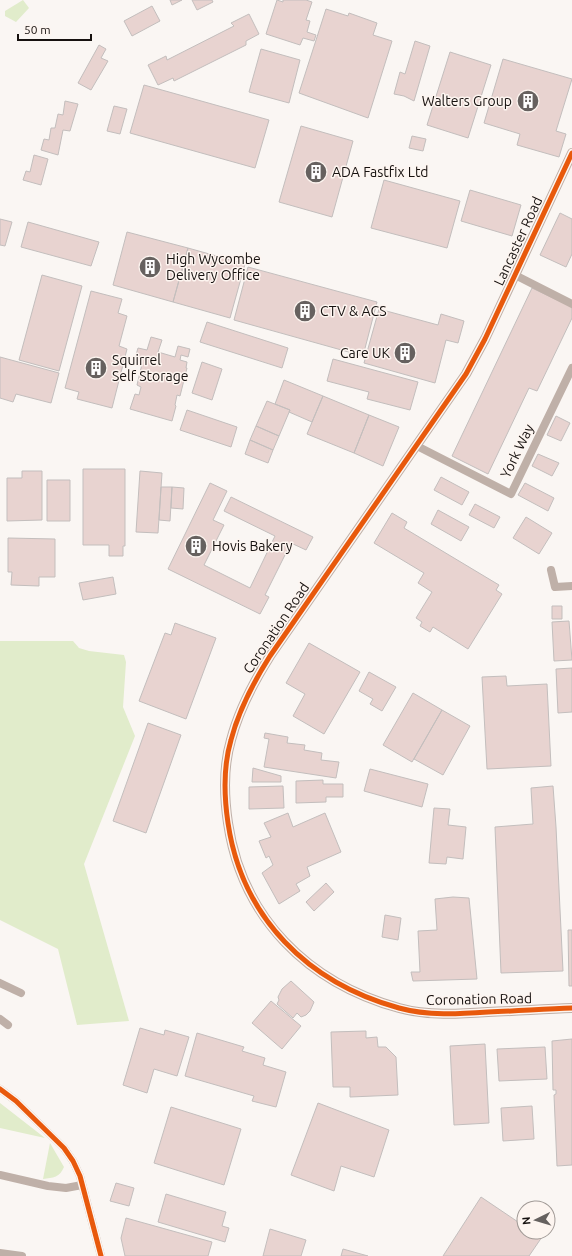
<svg xmlns="http://www.w3.org/2000/svg" width="572" height="1256" viewBox="0 0 572 1256" font-family="Ubuntu,sans-serif">
	<rect width="100%" height="100%" fill="#faf6f3"/>
	<path fill="#e1eccb" d="M23,0L29,8L16,22L5,16V11Z
		M0,641H73L79,648L89,651L124,655L126,662L123,707L135,736L84,864L129,1021L77,1025L58,949L0,920Z
		M0,1103L45,1138L0,1128Z
		M50,1143L64,1167C60,1177 53,1178 43,1179Z"/>
	<path fill="#e8d3d0" stroke="#c3bebd" d="M170,0H182L172,5Z
		M192,0H212L213,2L197,10Z
		M277,0L283,2V0H306L312,2L306,20L310,21L307,32L316,35L314,41L303,38L300,45L266,34Z
		M152,6L160,21L132,36L124,21Z
		M326,9L348,16L349,13L377,23L373,35L392,41L368,118L299,93Z
		M249,14L259,34L246,41V45L174,81L173,78L158,85L148,65L166,56L167,60L234,26L231,23Z
		M415,41L430,46L414,101L404,96L394,94L400,72L405,74Z
		M99,45L106,49L101,58L108,61L91,90L78,83Z
		M261,49L300,60L289,103L249,92Z
		M450,52L491,65L468,138L427,125Z
		M503,59L572,79L556,131L566,134L559,157L517,145L520,134L484,123Z
		M144,85L269,120L255,168L130,133Z
		M65,101L78,104L70,131L63,130L58,155L41,150L44,139L49,140L51,128H55L58,114L63,115Z
		M114,106L127,109L120,134L107,131Z
		M301,126L353,141L332,217L279,202Z
		M412,136L426,139L423,151L409,148Z
		M34,155L48,159L41,185L23,180L26,171L30,172Z
		M384,180L460,201L447,248L371,228Z
		M470,190L521,205L512,236L461,221Z
		M560,213L572,219V254L566,267L540,255Z
		M0,219L12,222L5,246L0,245Z
		M28,222L99,242L91,266L21,247Z
		M127,232L188,248L173,302L113,285Z
		M188,248L245,264L230,318L173,302Z
		M248,267L377,302L363,356L234,320Z
		M42,275L82,286L59,371L19,360Z
		M532,288L572,307V318L537,391L529,388L488,474L452,456Z
		M91,291L122,299L118,313L127,316L119,346L127,349L112,408L77,399L79,392L65,388Z
		M379,309L438,325L441,314L464,321L458,343L446,340L435,383L364,363Z
		M207,322L288,348L282,368L200,342Z
		M151,337L162,340L158,352L175,357L178,346L190,349L188,357L181,355L180,360L187,362L186,368H187L180,396L177,395L175,405L176,406L172,421L130,409L135,394L139,395L141,387L137,385L142,364L134,362L138,348L147,350Z
		M0,357L59,373L51,403L16,394L13,402L0,398Z
		M333,359L418,382L410,410L367,399L369,392L327,381Z
		M202,362L222,369L212,400L192,393Z
		M284,380L323,396L312,422L289,412L290,410L275,404Z
		M323,396L369,415L354,453L307,434Z
		M267,401L290,410L279,436L256,426Z
		M187,410L237,427L231,447L180,430Z
		M369,415L399,427L383,466L354,453Z
		M556,416L570,423L561,441L547,435Z
		M256,426L279,436L273,450L250,440Z
		M250,440L273,450L268,463L245,454Z
		M538,454L559,463L552,476L532,466Z
		M83,469H125V546H123V556H109V545H83Z
		M22,471H42V520L7,521V478H22Z
		M140,471L162,473L158,533L136,532Z
		M441,477L469,492L462,505L434,490Z
		M47,480H70V521H47Z
		M210,483L227,491L213,520L224,525L204,565L250,588L275,536L224,511L231,497L313,537L306,550L291,543L265,595L269,597L260,614L168,569Z
		M525,483L554,498L548,511L518,495Z
		M161,487H172L170,521L159,520Z
		M172,487L184,488L183,509L171,508Z
		M475,504L500,517L494,528L469,515Z
		M438,510L469,527L461,541L431,524Z
		M392,513L407,522L404,528L499,585L496,590L502,594L468,649L433,627L430,632L420,626L422,622L416,618L432,592L418,583L424,573L374,543Z
		M526,517L552,533L539,554L513,538Z
		M8,538L55,539V577H39V586L11,585L12,572H8Z
		M113,577L116,594L83,600L79,583Z
		M552,606H562V619H552Z
		M569,621L572,660L554,661L552,622Z
		M175,623L216,638L186,719L139,701L165,633L171,635Z
		M309,643L360,672L324,734L293,716L305,694L286,683Z
		M572,668V712L558,713L556,669Z
		M369,672L396,687L382,711L370,704L373,699L359,691Z
		M506,676L507,686L547,684L551,766L487,769L482,677Z
		M413,693L442,710L412,762L383,745Z
		M442,710L470,726L443,775L414,759Z
		M148,723L181,735L146,833L113,821Z
		M265,733L288,737L287,743L305,745L304,750L322,753L321,760L339,762L336,778L264,767L269,739L264,738Z
		M253,768L281,776V782H252Z
		M370,769L428,784L422,807L364,791Z
		M323,780V784H343V797H326V802L296,803V781Z
		M283,786L284,808L249,809V787Z
		M553,786L556,827L563,971L501,973L495,827L533,824L531,788Z
		M434,808L450,809L448,825L466,827L463,859L447,857L446,864L429,863Z
		M288,813L293,827L325,813L341,852L307,867L310,876L296,884L300,891L279,904L262,873L273,865L269,856L266,858L259,841L271,837L264,823Z
		M326,883L334,892L314,911L306,902Z
		M453,897L469,898L477,979L413,981L411,972H420L418,931L437,930L435,899Z
		M385,915L401,918L398,940L382,937Z
		M568,930H572V986H569Z
		M291,981L314,1002L310,1011L306,1015L301,1017L297,1013L293,1018L277,1004L279,1000L278,997L282,989Z
		M271,1001L301,1026L282,1049L252,1023Z
		M140,1028L164,1035L165,1030L189,1037L177,1076L154,1069L147,1093L123,1085Z
		M366,1031V1038L377,1037L378,1047H386L396,1057L398,1095L350,1097V1087H333L331,1032Z
		M197,1033L244,1047L242,1051L265,1058L263,1065L286,1072L276,1107L252,1101L254,1096L185,1076Z
		M572,1039V1165L557,1166L554,1095L556,1094V1090H553L552,1041Z
		M485,1044L489,1123L454,1125L450,1046Z
		M545,1047L547,1079L499,1081L497,1049Z
		M318,1103L389,1130L374,1177L341,1166L334,1191L291,1175Z
		M532,1106L534,1139L503,1141L501,1108Z
		M171,1107L241,1129L224,1185L154,1163Z
		M116,1183L134,1188L129,1206L110,1201Z
		M166,1194L226,1212L222,1226L229,1228L225,1242L158,1222Z
		M481,1197L524,1226V1232H533L542,1237L529,1256H443Z
		M126,1218L212,1242L208,1256H125L121,1238Z
		M270,1229L306,1240L301,1256H263Z
		M343,1249L368,1256H341Z"/>
	<g fill="none" stroke-linecap="round" stroke-linejoin="round">
		<path stroke="#bfb0a8" stroke-width="8" d="M515,275L572,304
			M417,446L511,494L572,368
			M551,570L555,587L572,586
			M0,983L21,993
			M0,1019L8,1025
			M0,1089L16,1101L64,1148L73,1161L80,1176L101,1256
			M0,1175L48,1186L66,1188L82,1185
			M0,1253L22,1256"/>
		<path stroke="#bfb0a8" stroke-width="10" d="M572,153L485,339L466,374L270,656C253,683 239,709 231,740C223,767 224,796 228,823C242,918 308,983 399,1008C428,1016 459,1014 488,1012C516,1011 544,1009 572,1008"/>
		<g stroke="#fdf5f0" stroke-width="8">
			<path id="cycleway" d="M572,153L485,339L466,374L270,656C253,683 239,709 231,740C223,767 224,796 228,823C242,918 308,983 399,1008C428,1016 459,1014 488,1012C516,1011 544,1009 572,1008
				M0,1089L16,1101L64,1148L73,1161L80,1176L101,1256"/>
		</g>
		<use href="#cycleway" stroke="#e8590c" stroke-width="5"/>
	</g>
	<defs>
		<g id="building-disc" transform="scale(1.15)"><circle r="9.5" fill="#66615f" stroke="#fdf5f0"/><path d="M-4-6H4V6H1V3H-1V6H-4ZM-2.5-4.3h1.7v1.8h-1.7ZM.8-4.3h1.7v1.8H.8ZM-2.5-1h1.7V.8h-1.7ZM.8-1h1.7V.8H.8Z" fill="#fff"/></g>
	</defs>
	<g fill-rule="evenodd">
		<use href="#building-disc" x="528" y="101"/>
		<use href="#building-disc" x="316" y="172"/>
		<use href="#building-disc" x="150" y="267"/>
		<use href="#building-disc" x="305" y="311"/>
		<use href="#building-disc" x="405" y="353"/>
		<use href="#building-disc" x="96" y="368"/>
		<use href="#building-disc" x="196" y="546"/>
	</g>
	<g text-anchor="middle" dominant-baseline="central" stroke-width="3" stroke-linejoin="round" paint-order="stroke">
		<g font-size="14" fill="#16110f" stroke="#fdf5f0" text-anchor="start">
			<text x="512" y="101" text-anchor="end">Walters Group</text>
			<text x="332" y="172">ADA Fastfix Ltd</text>
			<text x="166" y="259">High Wycombe<tspan x="166" dy="16">Delivery Office</tspan></text>
			<text x="320" y="311">CTV &amp; ACS</text>
			<text x="390" y="353" text-anchor="end">Care UK</text>
			<text x="112" y="360">Squirrel<tspan x="112" dy="16">Self Storage</tspan></text>
			<text x="212" y="546">Hovis Bakery</text>
		</g>
		<g font-size="14" fill="#16110f" stroke="#fdf5f0">
			<text transform="translate(518 241) rotate(-65)">Lancaster Road</text>
			<text transform="translate(517 451) rotate(-64)">York Way</text>
			<text transform="translate(276 628) rotate(-56)">Coronation Road</text>
			<text transform="translate(479 999) rotate(-1)">Coronation Road</text>
		</g>
	</g>
	<g transform="translate(536 1220) rotate(265)"><circle r="19" fill="#fdf5f0" stroke="#a19a96"/>
	<path d="M0-3L7 15L0 10L-7 15Z" fill="#66615f"/>
	<text y="-6" font-size="11" font-weight="bold" text-anchor="middle" fill="#16110f">N</text>
	</g>
	<path d="M18 34v6h73v-6" fill="none" stroke="#16110f" stroke-width="2"/>
	<text x="24" y="34" font-size="12" fill="#16110f" stroke="#fdf5f0" stroke-width="3" paint-order="stroke">50 m</text>
</svg>
